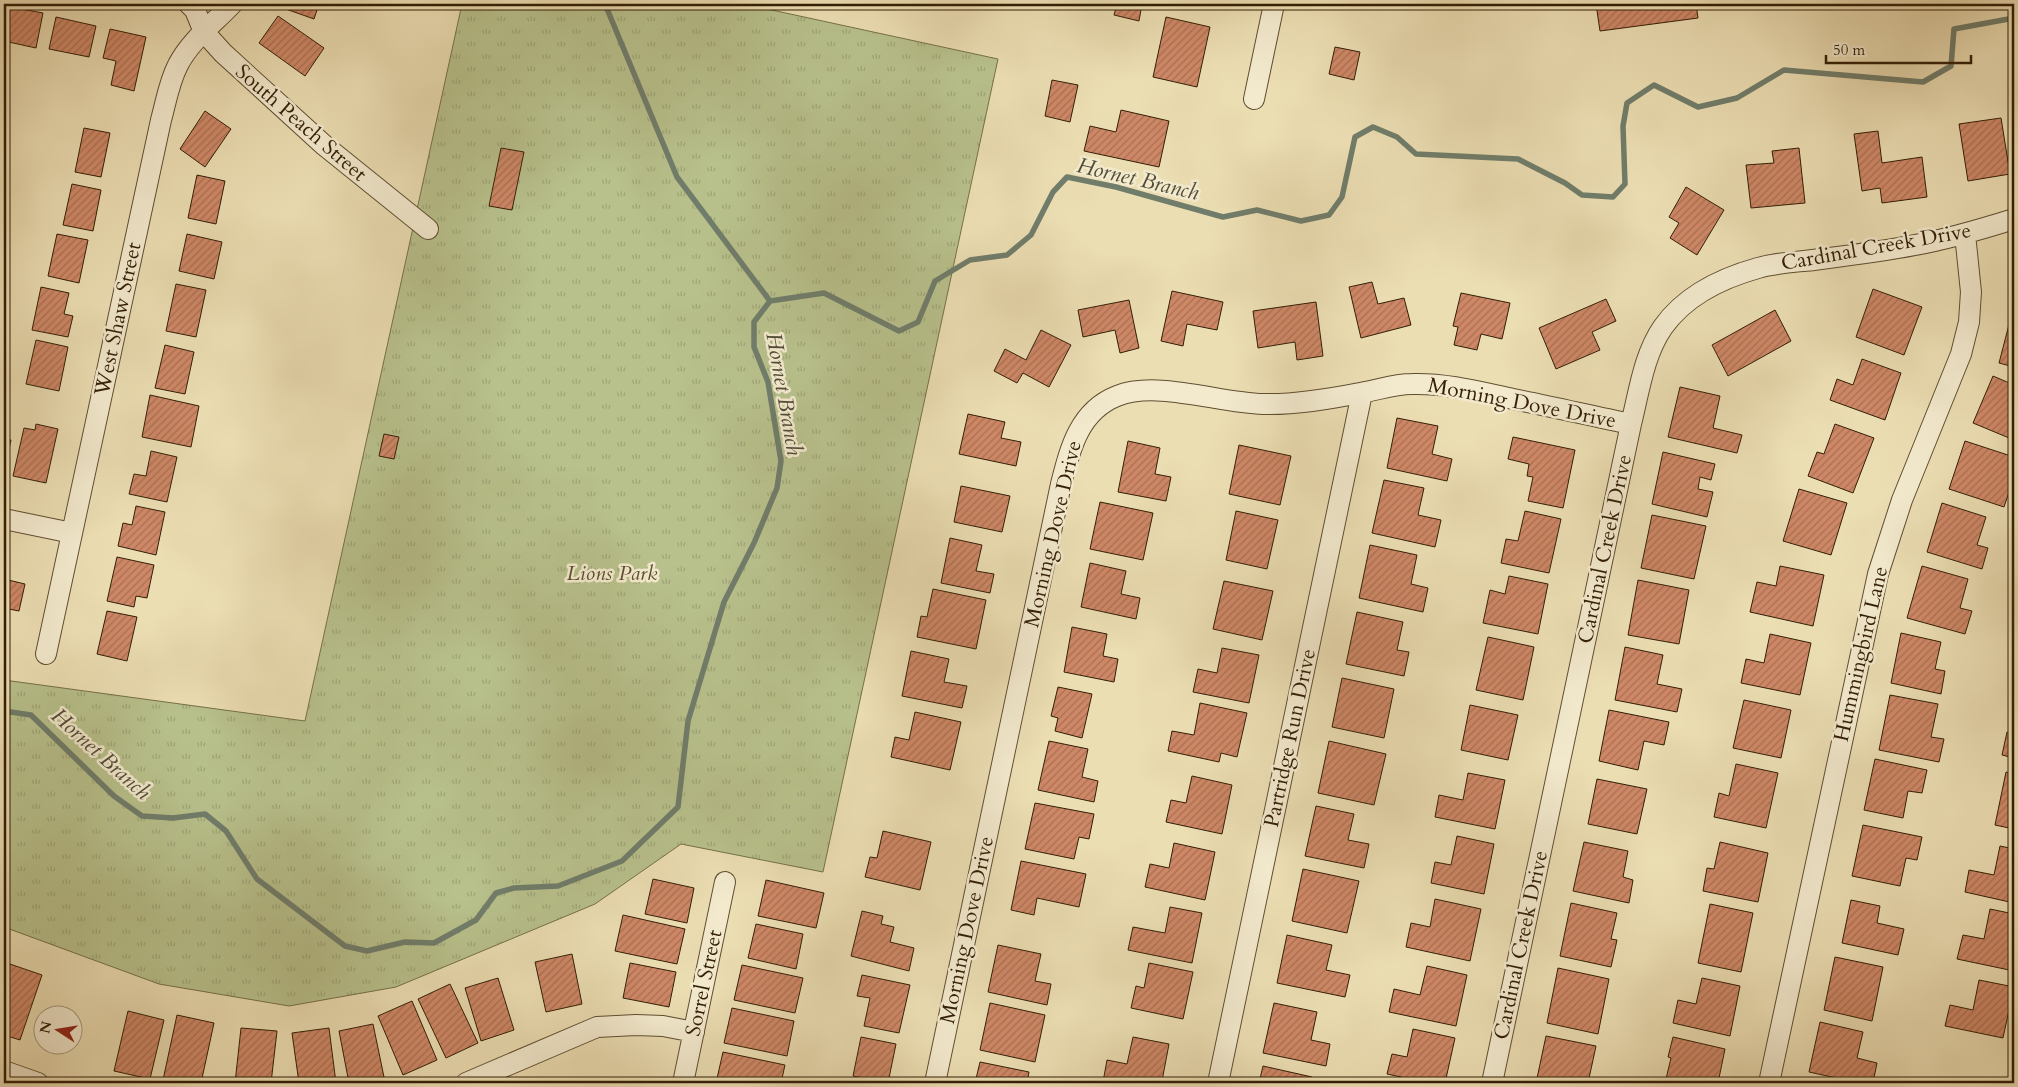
<svg xmlns="http://www.w3.org/2000/svg" width="2018" height="1087" viewBox="0 0 2018 1087" font-family="Cardo,serif">
	<defs>
		<pattern id="park-tufts" width="24" height="20" patternUnits="userSpaceOnUse" patternTransform="scale(1.25)"><rect width="24" height="20" fill="#b8c18c"/><path d="M3 7l-1-3M5 7V3M7 7l1-3M15 17l-1-3M17 17v-4M19 17l1-3" fill="none" stroke="#9fa577"/></pattern>
		<pattern id="building-hatch" width="6" height="6" patternUnits="userSpaceOnUse" patternTransform="scale(1.25)"><rect width="6" height="6" fill="#cf8867"/><path d="M-1 1l2-2M0 6l6-6M5 7l2-2" fill="none" stroke="#a96f53"/></pattern>
	</defs>
	<rect width="100%" height="100%" fill="#ecdeb3"/>
	<filter id="stains"><feTurbulence type="fractalNoise" baseFrequency=".004" numOctaves="4"/><feColorMatrix values="0 0 0 0 .2 0 0 0 0 .09 0 0 0 0 .02 0 0 0 .5 -.17"/></filter>
	<radialGradient id="worn" r=".72"><stop offset=".6" stop-color="#630" stop-opacity="0"/><stop offset="1" stop-color="#630" stop-opacity=".3"/></radialGradient>
	<path fill="url(#park-tufts)" stroke="#757049" d="M462,4H744L998,59L823,872L681,844L595,904L396,987L289,1006L159,984L4,927V680L305,721Z"/>
	<g fill="none" stroke-linecap="round" stroke-linejoin="round">
		<path stroke="#707d6b" stroke-width="5.5" d="M605,4L677,177L770,301
			M4,711L31,715L114,796L142,816L173,818L205,814L226,831L257,879L345,946L367,951L405,942L434,943L476,920L496,893L514,888L558,886L622,861L678,807L688,721L724,602L754,543L777,488L781,461L768,382L754,347V322L770,301L824,293L899,331L918,322L935,281L970,260L1007,255L1031,235L1053,192L1067,177L1116,187L1223,217L1257,210L1301,221L1329,215L1342,197L1355,137L1373,127L1397,137L1416,154L1518,159L1565,183L1582,195L1613,197L1625,184L1623,126L1627,103L1654,85L1698,107L1737,98L1784,70L1923,82L1951,66L1954,29L2014,18"/>
	</g>
	<path fill="url(#building-hatch)" stroke="#321e06" d="M284,4H319L314,19L283,8Z
		M1117,4H1142L1139,21L1114,15Z
		M1596,4H1696L1698,18L1600,31Z
		M6,6L43,13L36,48L4,41Z
		M278,16L324,48L305,76L259,43Z
		M56,17L96,26L89,57L49,49Z
		M1166,17L1210,27L1197,87L1153,77Z
		M110,29L146,37L134,91L111,85L116,61L103,58Z
		M1335,47L1360,52L1354,80L1329,74Z
		M1052,80L1078,85L1070,122L1045,116Z
		M1121,110L1169,121L1159,167L1084,151L1090,126L1116,132Z
		M205,111L231,129L205,167L180,149Z
		M2001,118L2010,174L1968,181L1959,124Z
		M84,128L110,133L101,177L75,172Z
		M1878,131L1882,163L1922,157L1927,197L1882,203L1880,188L1862,191L1854,134Z
		M501,148L524,152L512,210L489,206Z
		M1799,148L1805,203L1751,208L1746,165L1774,163L1772,151Z
		M197,175L225,181L216,224L188,218Z
		M72,184L101,190L93,231L63,225Z
		M1686,187L1724,210L1697,255L1670,238L1679,223L1669,217Z
		M57,234L88,240L79,283L48,276Z
		M187,234L222,242L214,279L179,271Z
		M1372,282L1378,304L1404,298L1411,325L1361,338L1349,287Z
		M176,284L206,290L196,337L166,331Z
		M41,287L69,293L64,314L73,316L68,337L32,330Z
		M1873,289L1922,307L1904,355L1856,337Z
		M1172,291L1223,302L1217,330L1187,324L1183,346L1161,341Z
		M1461,293L1510,303L1502,339L1481,334L1477,350L1454,345L1458,327L1453,326Z
		M1606,299L1616,321L1592,332L1600,350L1556,369L1539,328Z
		M1129,300L1139,348L1120,353L1115,330L1083,337L1078,310Z
		M1316,302L1323,356L1297,360L1295,342L1258,348L1253,311Z
		M1775,310L1791,341L1728,376L1712,345Z
		M2012,313L2014,314V367L1999,363Z
		M1041,330L1071,345L1049,387L1023,373L1017,383L994,371L1005,349L1026,360Z
		M36,340L68,347L59,391L26,384Z
		M165,345L194,352L185,394L155,388Z
		M1862,359L1901,373L1885,420L1830,400L1837,379L1853,385Z
		M1993,376L2014,385V440L1973,423Z
		M1680,387L1720,396L1713,428L1742,435L1737,453L1668,437Z
		M150,395L199,406L191,447L142,437Z
		M968,414L1005,422L1001,438L1021,442L1016,466L959,454Z
		M1397,418L1438,426L1432,454L1452,459L1447,481L1387,468Z
		M36,424L58,429L46,483L13,476L24,428L35,430Z
		M1835,424L1874,438L1853,493L1808,476L1817,452L1824,454Z
		M384,434L399,437L394,459L379,456Z
		M1513,437L1575,450L1563,508L1528,501L1533,477L1527,476L1529,464L1508,459Z
		M4,438L11,440L4,471Z
		M1128,441L1160,448L1155,474L1171,477L1166,501L1118,492Z
		M1965,441L2014,457V477L2004,507L1949,489Z
		M1239,445L1291,456L1280,505L1229,494Z
		M151,451L177,457L167,502L129,494L134,474L146,476Z
		M1663,452L1715,464L1711,480L1700,477L1698,489L1713,492L1707,517L1652,504Z
		M1384,480L1424,488L1418,515L1441,520L1435,547L1372,533Z
		M961,486L1010,496L1002,532L954,522Z
		M1799,489L1847,503L1831,555L1783,541Z
		M1100,502L1153,513L1143,560L1090,549Z
		M1942,503L1986,517L1977,545L1988,548L1982,569L1927,552Z
		M136,506L165,512L156,555L118,546L123,523L132,525Z
		M1236,511L1278,520L1267,569L1226,560Z
		M1525,511L1561,519L1549,573L1501,563L1506,539L1518,541Z
		M1652,515L1706,526L1694,579L1641,568Z
		M950,538L982,545L976,571L994,574L990,593L941,583Z
		M1370,545L1417,555L1411,584L1428,588L1423,612L1359,598Z
		M117,557L154,565L147,598L136,596L134,607L107,601Z
		M1090,563L1126,571L1121,594L1140,598L1136,619L1081,607Z
		M1780,566L1824,575L1813,626L1750,612L1757,582L1776,586Z
		M1922,566L1968,579L1960,608L1972,611L1965,634L1907,618Z
		M1509,576L1548,584L1538,634L1483,623L1490,590L1505,594Z
		M4,579L25,584L19,611L4,608Z
		M1638,580L1689,590L1679,644L1628,635Z
		M1224,581L1273,591L1262,640L1213,629Z
		M933,589L986,600L976,649L917,637L921,616L927,617Z
		M107,611L137,617L127,661L97,654Z
		M1357,612L1403,622L1397,650L1409,652L1404,676L1346,664Z
		M1072,627L1107,634L1103,656L1118,659L1114,682L1064,672Z
		M1901,633L1941,642L1935,669L1945,671L1941,694L1891,683Z
		M1770,634L1811,643L1800,695L1741,683L1746,659L1764,663Z
		M1488,637L1534,647L1523,700L1476,690Z
		M1625,647L1663,655L1657,684L1682,689L1677,712L1615,700Z
		M1222,648L1259,655L1249,703L1193,692L1198,669L1217,673Z
		M911,651L949,659L944,682L967,686L962,708L902,696Z
		M1342,678L1394,689L1384,738L1332,727Z
		M1058,687L1092,694L1082,738L1055,731L1058,718L1051,716Z
		M1890,695L1938,704L1931,737L1944,739L1939,762L1879,750Z
		M1744,700L1791,710L1781,758L1733,748Z
		M1200,703L1247,713L1237,757L1221,753L1219,762L1168,751L1172,731L1194,735Z
		M1470,705L1518,715L1508,760L1461,750Z
		M1609,710L1669,722L1664,745L1644,741L1638,770L1599,761Z
		M915,712L961,722L950,770L891,757L895,737L909,740Z
		M2007,732L2014,734V758L2002,755Z
		M1049,741L1088,749L1082,777L1098,781L1094,802L1038,790Z
		M1329,741L1386,754L1374,805L1318,793Z
		M1875,759L1927,770L1922,793L1908,791L1903,818L1864,810Z
		M1736,764L1778,773L1766,828L1714,817L1719,793L1729,796Z
		M2006,772L2014,774V829L1995,825Z
		M1468,773L1505,780L1495,829L1435,817L1439,795L1463,800Z
		M1192,776L1232,785L1222,834L1166,822L1171,800L1186,803Z
		M1597,779L1647,789L1637,834L1588,824Z
		M1035,803L1094,814L1089,839L1079,837L1074,859L1025,849Z
		M1316,806L1354,814L1348,840L1369,844L1364,868L1305,856Z
		M1863,825L1922,837L1917,860L1906,858L1900,886L1852,876Z
		M883,831L931,842L920,890L865,877L870,857L877,858Z
		M1457,836L1494,844L1484,894L1431,883L1435,862L1451,865Z
		M1584,842L1628,851L1623,877L1633,880L1629,903L1573,891Z
		M1720,842L1768,853L1758,902L1703,891L1707,868L1714,869Z
		M1174,843L1215,852L1205,900L1145,887L1150,864L1169,868Z
		M2000,846L2014,849V903L1965,892L1969,870L1994,875Z
		M1021,861L1086,874L1079,907L1037,898L1034,915L1011,910Z
		M1303,869L1359,881L1347,933L1292,921Z
		M653,879L694,888L687,923L645,914Z
		M766,880L824,893L816,928L758,916Z
		M1435,899L1481,909L1470,961L1406,947L1411,923L1430,927Z
		M1851,900L1880,906L1877,923L1904,929L1898,955L1842,943Z
		M1571,903L1617,913L1611,939L1617,940L1611,967L1560,956Z
		M1710,904L1753,913L1741,972L1698,963Z
		M1170,907L1202,913L1192,963L1128,950L1133,927L1165,933Z
		M1990,909L2014,914V971L1957,959L1963,935L1984,939Z
		M862,911L883,916L881,924L894,927L890,942L914,948L909,971L851,956Z
		M623,915L685,929L677,964L615,951Z
		M756,924L803,934L796,969L748,958Z
		M1287,935L1332,945L1326,970L1350,975L1345,997L1277,983Z
		M998,945L1041,954L1035,981L1051,984L1047,1005L988,992Z
		M572,954L582,1004L546,1012L535,962Z
		M1835,957L1883,967L1872,1021L1824,1010Z
		M7,963L42,975L20,1040L4,1035V973Z
		M630,963L676,972L669,1007L623,998Z
		M1149,963L1193,972L1183,1019L1131,1008L1136,986L1144,988Z
		M742,965L803,978L795,1013L734,1000Z
		M1427,966L1467,975L1456,1026L1389,1012L1394,989L1420,995Z
		M1558,968L1609,979L1598,1034L1547,1023Z
		M862,975L910,985L899,1033L864,1026L870,998L857,996Z
		M498,978L514,1030L481,1041L465,988Z
		M1702,978L1740,986L1730,1036L1673,1023L1678,1000L1696,1004Z
		M1979,980L2014,987L2003,1038L1945,1026L1950,1005L1973,1010Z
		M450,984L478,1043L446,1058L418,999Z
		M412,1001L437,1060L403,1075L378,1016Z
		M990,1003L1045,1015L1035,1062L980,1050Z
		M1274,1003L1317,1012L1311,1040L1330,1044L1326,1066L1263,1053Z
		M732,1008L794,1021L787,1056L724,1043Z
		M128,1011L164,1020L150,1079L114,1071Z
		M177,1015L214,1023L201,1083H178L163,1080Z
		M1820,1022L1863,1032L1857,1058L1877,1063L1873,1083H1859L1809,1072Z
		M373,1024L385,1082L349,1083L339,1031Z
		M241,1028L277,1031L271,1083H235Z
		M329,1028L336,1083H299L292,1033Z
		M1413,1029L1455,1038L1445,1083H1429L1387,1074L1392,1054L1407,1057Z
		M1546,1036L1596,1046L1588,1083H1536Z
		M861,1037L896,1044L888,1083L853,1076Z
		M1133,1037L1169,1044L1162,1081L1168,1083L1103,1082L1107,1060L1127,1064Z
		M1673,1037L1725,1049L1718,1083H1665L1671,1058L1668,1057Z
		M723,1052L785,1065L781,1083H716Z
		M980,1062L1029,1072L1027,1083H975Z
		M1263,1066L1312,1077L1310,1083H1259Z"/>
	<g fill="none" stroke-linecap="round" stroke-linejoin="round">
		<g stroke="#604e31" stroke-width="22">
			<path id="minor" d="M189,4L195,10L204,32L223,53L325,146L428,229
				M1254,99L1274,4
				M4,519L72,533
				M46,654L161,120C166,102 169,82 178,65C190,41 214,23 232,4
				M4,1071L38,1083
				M466,1083L597,1027L636,1025L663,1026L694,1032
				M683,1083L725,882
				M935,1083L1061,484C1070,449 1079,411 1117,396C1157,380 1219,403 1263,404C1295,405 1329,399 1360,393C1378,390 1394,384 1412,384C1447,383 1480,392 1513,399C1553,407 1592,416 1631,424
				M1218,1083L1362,393
				M1492,1083L1631,424C1639,392 1644,354 1663,327C1685,296 1722,278 1758,268C1778,262 1801,262 1821,259C1853,255 1884,251 1915,245C1949,239 1982,229 2014,219
				M1769,1083L1878,574L1902,500L1961,354L1969,322L1971,292L1965,234"/>
		</g>
		<use href="#minor" stroke="#f3eace" stroke-width="20"/>
	</g>
	<g text-anchor="middle" dominant-baseline="central" stroke-width="5" stroke-linejoin="round" paint-order="stroke">
		<g font-size="21" fill="#321e06" stroke="#f3eace">
			<text transform="translate(301 123) rotate(41)">South Peach Street</text>
			<text transform="translate(1876 247) rotate(-10)">Cardinal Creek Drive</text>
			<text transform="translate(118 319) rotate(-78)">West Shaw Street</text>
			<text transform="translate(1522 403) rotate(11)">Morning Dove Drive</text>
			<text transform="translate(1053 534) rotate(-77)">Morning Dove Drive</text>
			<text transform="translate(1605 549) rotate(-78)">Cardinal Creek Drive</text>
			<text transform="translate(1861 654) rotate(-77)">Hummingbird Lane</text>
			<text transform="translate(1290 738) rotate(-78)">Partridge Run Drive</text>
			<text transform="translate(967 930) rotate(-78)">Morning Dove Drive</text>
			<text transform="translate(1521 945) rotate(-78)">Cardinal Creek Drive</text>
			<text transform="translate(704 983) rotate(-78)">Sorrel Street</text>
		</g>
		<g font-size="21" font-style="italic" fill="#5a4f2e" stroke="#f3eace">
			<text x="612" y="573">Lions Park</text>
		</g>
		<g font-size="22" font-style="italic" fill="#514d39" stroke="#f3eace">
			<text transform="translate(1138 179) rotate(13)">Hornet Branch</text>
			<text transform="translate(784 394) rotate(80)">Hornet Branch</text>
			<text transform="translate(101 754) rotate(42)">Hornet Branch</text>
		</g>
	</g>
	<rect width="2018" height="1087" fill="none" stroke="#ecdeb3" stroke-width="20"/>
	<rect x="5" y="5" width="2008" height="1077" fill="none" stroke="#321e06" stroke-width="2.5"/>
	<rect x="10" y="10" width="1998" height="1067" fill="none" stroke="#321e06"/>
	<g transform="translate(58 1030) rotate(282)"><circle r="24" fill="#f3eace" stroke="#a6987e"/>
	<path d="M0-4L9 19L0 12L-9 19Z" fill="#8f2418"/>
	<text y="-8" font-size="14" font-weight="bold" text-anchor="middle" fill="#321e06">N</text>
	</g>
	<path d="M1826 55v8h145v-8" fill="none" stroke="#321e06" stroke-width="2.5"/>
	<text x="1833" y="55" font-size="15" fill="#321e06" stroke="#f3eace" stroke-width="4" paint-order="stroke">50 m</text>
	<rect width="100%" height="100%" filter="url(#stains)"/>
	<rect width="100%" height="100%" fill="url(#worn)"/>
</svg>
